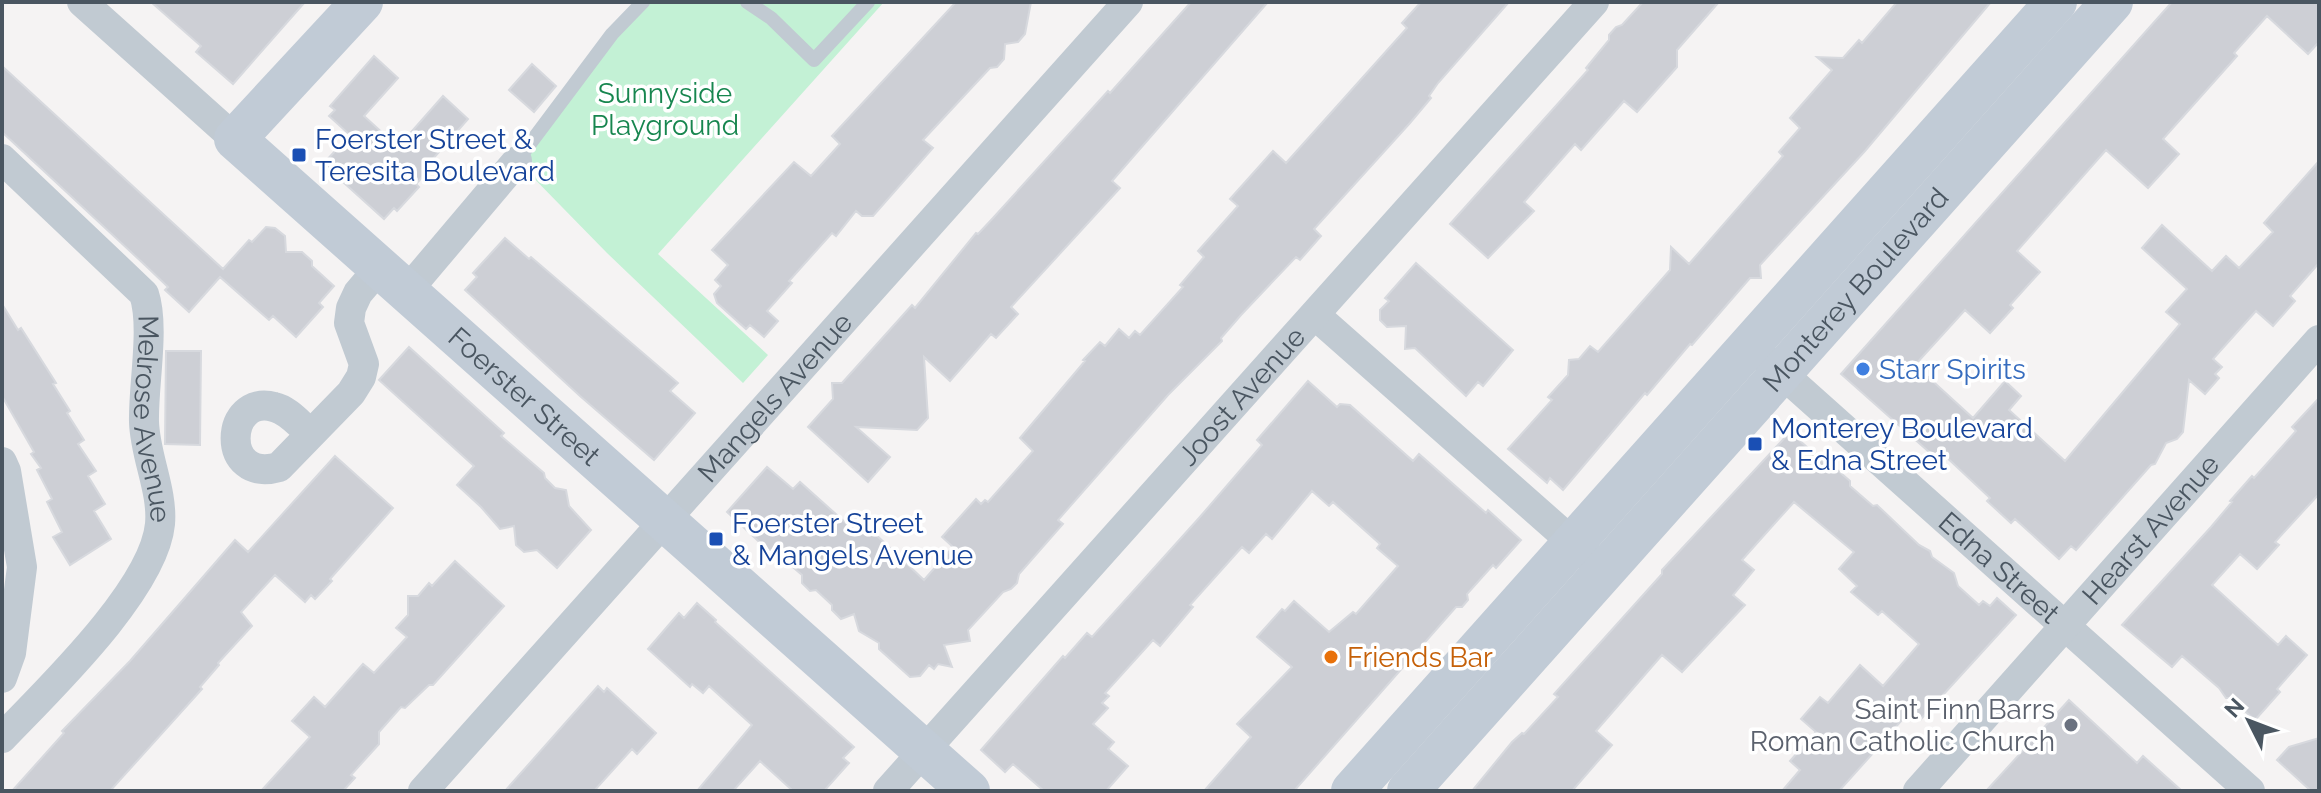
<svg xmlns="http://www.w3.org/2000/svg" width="2321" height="793" viewBox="0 0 2321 793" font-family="Raleway,sans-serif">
	<rect width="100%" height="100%" fill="#f5f3f3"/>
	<path fill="#c3f1d5" d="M634,2H884L658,254L768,355L743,383L607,253L517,161Z"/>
	<path fill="#cdcfd5" stroke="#d7d9de" stroke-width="2" d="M151,2H305L233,84L196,52L201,46Z
		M956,2H1031L1025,34L1018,42L1005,44L1004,59L997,67L990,68L923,140L933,148L873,216H862L856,211L836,236L832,233L789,281L792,283L767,311L778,321L764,337L750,325L746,329L717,303L714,294L721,286L715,280L728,265L712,250L794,162L811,176L840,144L832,136Z
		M1191,2H1268L1112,181L1120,188L1011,307L1018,314L996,338L991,334L950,381L924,357L928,418L917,430L856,427L890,457L868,482L808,427L833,399L832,383H842L912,305L915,308L976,233L978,234L993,218L1108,91L1110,93Z
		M1421,2H1509L1438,83L1429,96L1431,98L1410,123L1314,229L1321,236L1300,260L1296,257L1241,315L1221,338L1222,341L1168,395L1058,520L1063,524L1019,574L1017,583L1011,589L1003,592L968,630L970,641L944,645L952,667L938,664L934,669L929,665L920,676L910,677L879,649V643L859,631L854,614L841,619L832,610V605L816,590L810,591L802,583V575L774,551L768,550L727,512L767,467L793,489L800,482L847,524L855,515L924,580L953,547L942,537L976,499L981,504L985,500L988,502L1033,451L1020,438L1085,361L1083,360L1100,342L1105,346L1119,329L1129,338L1135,331L1140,335L1183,287L1180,285L1204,257L1198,251L1238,206L1230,199L1273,151L1286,163L1407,28L1402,23Z
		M1643,2H1719L1677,50V67L1637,112L1624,101L1581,150L1575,144L1524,202L1534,211L1488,258L1450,224L1588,70L1586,68L1609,40V35L1616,27L1622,25Z
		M1897,2H1991L1865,151L1760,265L1761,278H1750L1692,345L1690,344L1647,395L1645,393L1563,490L1550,478L1547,483L1508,449L1552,400L1548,397L1568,375L1569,360L1579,359L1590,346L1598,352L1670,270L1671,247L1689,264L1783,156L1779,152L1800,128L1790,118L1832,70L1817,57L1843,58L1859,40L1862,43Z
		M2172,2H2319V42L2308,54L2267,16L2234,53L2237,56L2163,139L2179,154L2148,188L2106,150L2017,251L2040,272L2010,305L2013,308L1990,333L1965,310L1915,365L1973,418L2005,381L2021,396L2009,410L2065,461L2180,324L2166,312L2187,289L2142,248L2162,225L2212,271L2226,256L2239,268L2273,232L2264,223L2319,161V263L2290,296L2295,301L2273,326L2256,311L2213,359L2222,367L2215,374L2219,378L2205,394L2189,380L2183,432L2177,439L2166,443L2155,464L2151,465L2076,550L2071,546L2059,559L2015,519L2011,523L1987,501L1990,498L1942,453L1937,459L1841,374Z
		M374,56L398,78L364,116L398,147L443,96L468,119L424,169L427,172L416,184L419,187L397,211L394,208L384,219L323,164L350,135L329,116L335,110L330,106Z
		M532,64L556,86L534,112L509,90Z
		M2,66L223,269L249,240L252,242L266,227L275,228L285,236L286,252H302L312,261V266L334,286L319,303L323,307L296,337L273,316L269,320L220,277L189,312L165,290L168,287L146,266L2,132Z
		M505,238L529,259L531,257L678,383L670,391L695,413L654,460L580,396L465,290L477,277L473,273Z
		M1416,263L1513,350L1483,386L1478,382L1466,396L1415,348L1405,349L1406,326L1387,327L1380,320V310L1389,301L1385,298Z
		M2,304L18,330L21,328L56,383L53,384L70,411L67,413L84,440L78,444L96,471L88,476L105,504L94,511L111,539L70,565L53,537L62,532L47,502L52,499L37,470L41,468L31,454L34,452L2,396Z
		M409,347L504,433L501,436L544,473L545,478L555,488L566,490L569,506L591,530L557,568L537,550L524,552L516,545L514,526L500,529L481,507L457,485L474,466L379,380Z
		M166,351H201L200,445L165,444Z
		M1308,381L1337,407L1340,404L1350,405L1413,461L1419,454L1486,513L1488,510L1521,540L1496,568L1493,565L1467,594L1468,600L1462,607H1456L1294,791H1204L1251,737L1237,724L1292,667L1257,637L1282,609L1285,611L1294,601L1329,632L1353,612L1356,614L1398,566L1377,548L1380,544L1333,502L1329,506L1312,491L1272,539L1266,534L1249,553L1242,547L1190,605L1193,607L1160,646L1153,640L1105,693L1109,696L1102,703L1108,708L1093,724L1114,742L1108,749L1128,766L1106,791H1044L1013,764L1005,772L981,750L1063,656L1065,658L1087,633L1092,637L1199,518L1262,445L1257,440Z
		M2319,398V494L2275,542L2279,545L2257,569L2240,554L2212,585L2278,645L2286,636L2307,655L2277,689L2280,692L2255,720L2230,698H2226L2219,688L2182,656L2172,667L2122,625L2211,527L2232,502L2230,501L2252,476L2254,478L2296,431L2292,427Z
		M1790,432L1825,463L1828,462L1850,481V486L1873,506L1877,505L1919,545L1930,551L1932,557L1954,573L1958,586L1979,605L1983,601L1990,606L1997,598L2016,615L1921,719L1911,710L1884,740L1888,752H1874L1839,791H1782L1800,770L1790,761L1816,732L1801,719L1820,697L1828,703L1860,665L1883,686L1919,644L1882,611L1878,615L1851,592L1857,586L1839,569L1854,552L1794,502L1742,560L1754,570L1733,595L1745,605L1682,672L1662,655L1596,731L1612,745L1572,791H1472L1512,742L1522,733L1524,734L1558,697L1554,694L1662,574V570Z
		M335,456L393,508L330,579L332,581L315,599L311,595L305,602L275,575L241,612L252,626L218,663L219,665L200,687L202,689L110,791H12L64,733L62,731L130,661L235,540L248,552Z
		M455,561L504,606L433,685H429L405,708L401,707L379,732V744L351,775L355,778L343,791H261L310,737L292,721L314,697L325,707L363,664L374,673L407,637L396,628L408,615V596H418L429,583L432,586Z
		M697,603L716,620L715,622L854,747L843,758L849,763L824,791H793L760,761L733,791H697L752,725L709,686L703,693L692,684L690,687L648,649L679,613L684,618Z
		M598,686L604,692L607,688L656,733L637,754L632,749L594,791H505Z
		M2069,700L2137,763L2143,756L2182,791H1986Z
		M2319,738V791H2311L2277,760L2289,747Z"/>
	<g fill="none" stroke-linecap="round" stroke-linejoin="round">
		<path stroke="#c1cad2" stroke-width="14" d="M747,2L771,18L814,60L868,2
			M517,161L612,34L643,2"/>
		<g stroke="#c1cad2" stroke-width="30">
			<path d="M82,2L235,139"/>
			<path id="s1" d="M2,159L144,294C155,327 143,385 144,422C145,456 163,491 160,524C154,589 48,690 2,738"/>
			<path d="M407,291L517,161"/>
			<path d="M1315,315L1588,556"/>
			<path id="s2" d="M1768,361L2250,791"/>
			<path d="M310,433C299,424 288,410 274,407C225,393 219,484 279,467L351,393L361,377L364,364L349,323L351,308L358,293L380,267"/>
			<path d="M2,462L6,471L22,567L11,653L2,678"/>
			<path id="s3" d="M423,791L1128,2"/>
			<path id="s4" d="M888,791L1594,2"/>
			<path id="s5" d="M1918,791L2319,340"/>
		</g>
		<g stroke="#c1cbd6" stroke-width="42">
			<path id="s6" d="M362,2L235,139L969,791"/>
			<path d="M1352,791L2056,2"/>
			<path id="s7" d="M1408,791L2112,2"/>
		</g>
	</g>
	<g fill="#1a4fb4" stroke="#fff" stroke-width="3">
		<rect x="291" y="147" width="16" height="16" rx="4"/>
		<rect x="1747" y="436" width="16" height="16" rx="4"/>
		<rect x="708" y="531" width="16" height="16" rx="4"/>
	</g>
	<circle fill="#3f7fe0" stroke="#fff" stroke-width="3" cx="1863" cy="369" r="8"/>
	<circle fill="#e8710a" stroke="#fff" stroke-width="3" cx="1331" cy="657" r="8"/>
	<circle fill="#6b7280" stroke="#fff" stroke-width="3" cx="2071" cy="725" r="8"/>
	<g text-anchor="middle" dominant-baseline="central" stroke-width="7" stroke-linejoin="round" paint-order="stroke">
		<g font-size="28" fill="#17864f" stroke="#fff">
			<text x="665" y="93">Sunnyside<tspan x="665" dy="32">Playground</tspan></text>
		</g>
		<g font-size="28" fill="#164399" stroke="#fff" text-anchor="start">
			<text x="315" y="139">Foerster Street &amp;<tspan x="315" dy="32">Teresita Boulevard</tspan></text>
			<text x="1771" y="428">Monterey Boulevard<tspan x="1771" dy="32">&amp; Edna Street</tspan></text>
			<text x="732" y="523">Foerster Street<tspan x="732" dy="32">&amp; Mangels Avenue</tspan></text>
		</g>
		<g font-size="28" fill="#4a5661" stroke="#fff">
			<text stroke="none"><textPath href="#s7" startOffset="672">Monterey Boulevard</textPath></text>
			<text stroke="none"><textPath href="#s3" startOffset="528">Mangels Avenue</textPath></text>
			<text stroke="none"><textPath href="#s6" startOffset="574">Foerster Street</textPath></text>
			<text stroke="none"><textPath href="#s4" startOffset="530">Joost Avenue</textPath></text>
			<text stroke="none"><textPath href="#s1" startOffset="322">Melrose Avenue</textPath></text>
			<text stroke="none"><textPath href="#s5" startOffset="350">Hearst Avenue</textPath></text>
			<text stroke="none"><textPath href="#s2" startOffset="310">Edna Street</textPath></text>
		</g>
		<g font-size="28" fill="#366cbe" stroke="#fff" text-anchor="start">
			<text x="1879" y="369">Starr Spirits</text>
		</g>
		<g font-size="28" fill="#c56008" stroke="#fff" text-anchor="start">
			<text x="1347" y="657">Friends Bar</text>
		</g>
		<g font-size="28" fill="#5b616d" stroke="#fff" text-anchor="end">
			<text x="2055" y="709">Saint Finn Barrs<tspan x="2055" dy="32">Roman Catholic Church</tspan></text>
		</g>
	</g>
	<rect width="2321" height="793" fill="none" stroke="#4a5661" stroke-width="8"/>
	<g transform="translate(2249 721) rotate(312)" stroke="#ffffff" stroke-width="6" paint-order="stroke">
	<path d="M0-6L14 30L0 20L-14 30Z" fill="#4a5661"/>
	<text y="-12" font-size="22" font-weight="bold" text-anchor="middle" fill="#4a5661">N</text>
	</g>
</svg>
